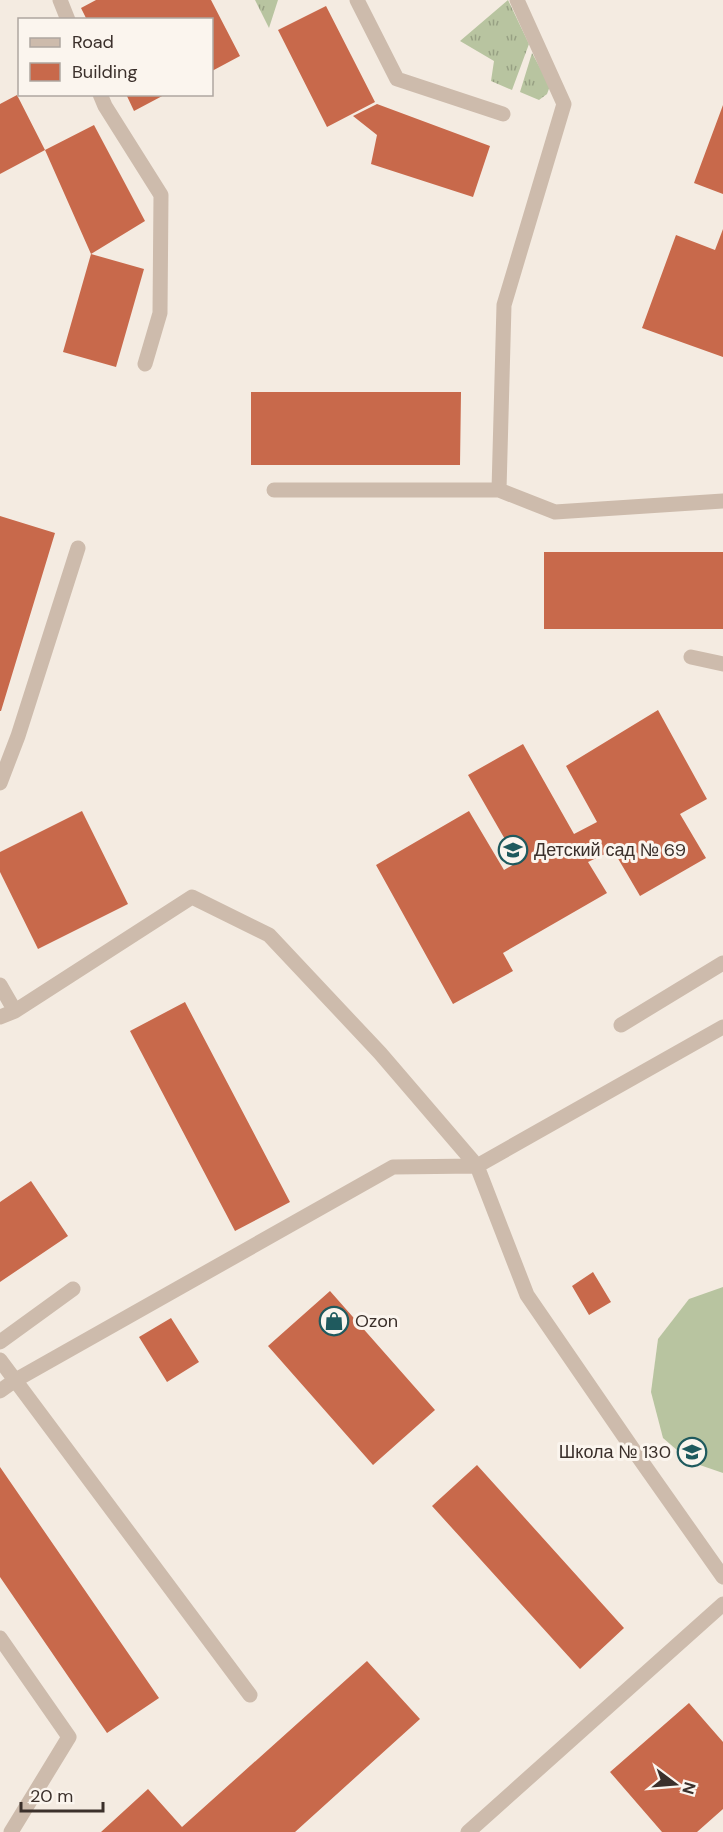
<svg xmlns="http://www.w3.org/2000/svg" width="723" height="1832" viewBox="0 0 723 1832" font-family="'DM Sans',sans-serif">
	<defs>
		<pattern id="grass-tufts" width="24" height="20" patternUnits="userSpaceOnUse" patternTransform="scale(1.5)"><rect width="24" height="20" fill="#b8c4a0"/><path d="M3 7l-1-3M5 7V3M7 7l1-3M15 17l-1-3M17 17v-4M19 17l1-3" fill="none" stroke="#97a083"/></pattern>
	</defs>
	<rect width="100%" height="100%" fill="#f4ebe1"/>
	<path fill="url(#grass-tufts)" d="M255,0H278L269,28Z
		M508,0L529,44L512,90L491,81L494,61L460,41Z
		M532,53L550,86L547,94L539,100L520,92Z"/>
	<path fill="#b8c4a0" d="M723,1287V1473L691,1462L663,1438L651,1392L658,1339L689,1299Z"/>
	<path fill="#c8694b" d="M96,0H211L240,56L212,71V20H87L81,8Z
		M326,6L375,102L327,127L278,30Z
		M126,94H166L134,111Z
		M17,95L45,150L0,174V104Z
		M377,104L490,146L473,197L371,164L377,135L353,116Z
		M723,105V194L694,183Z
		M94,125L145,221L91,254L45,150Z
		M723,229V357L642,328L676,235L715,250Z
		M91,254L144,269L116,367L63,352Z
		M251,392H461L460,465H251Z
		M0,516L55,533L1,711H0Z
		M544,552H723V629H544Z
		M658,710L707,799L680,814L706,858L640,896L613,850L588,862L607,893L503,953L513,971L453,1004L376,865L469,811L504,870L518,862L468,775L523,744L574,834L597,822L566,766Z
		M82,811L128,904L38,949L0,872V852Z
		M185,1002L290,1202L235,1231L130,1031Z
		M31,1181L68,1236L0,1282V1202Z
		M593,1272L611,1302L589,1315L572,1286Z
		M330,1291L435,1410L373,1465L268,1346Z
		M171,1318L199,1362L167,1382L139,1337Z
		M477,1465L624,1628L580,1669L432,1506Z
		M0,1467L159,1698L107,1733L0,1577Z
		M367,1661L420,1719L295,1832H101L148,1789L182,1827Z
		M689,1703L723,1742V1809L697,1832H662L610,1772Z"/>
	<g fill="none" stroke-linecap="round" stroke-linejoin="round">
		<path stroke="#cdbbac" stroke-width="15" d="M60,0L68,20
			M357,0L397,79L503,114
			M517,0L564,104L504,305L499,490L555,512L723,501
			M100,94L105,106L161,195L160,313L145,364
			M274,490H499
			M691,657L723,664
			M0,783L18,736L78,548
			M0,985L15,1011
			M0,1017L15,1011L192,897L269,935L380,1053L477,1166L527,1295L637,1455L723,1577
			M621,1025L723,963
			M0,1342L73,1289
			M0,1360L250,1695
			M0,1391L14,1381L393,1167L477,1166L723,1027
			M0,1638L69,1737L11,1832
			M468,1832L723,1604"/>
	</g>
	<defs>
		<g id="school-ring" transform="scale(1.5)"><circle r="9.5" fill="#fbf5ee" stroke="#1f5a5e" stroke-width="1.5"/><path d="M0-5L7-2L0 1L-7-2ZM-4 1L0 2.5L4 1V4Q0 6-4 4Z" fill="#1f5a5e"/></g>
		<g id="shop-ring" transform="scale(1.5)"><circle r="9.5" fill="#fbf5ee" stroke="#1f5a5e" stroke-width="1.5"/><path d="M-5-2.5h2.3a2.7 3.5 0 0 1 5.4 0H5L5.5 6h-11ZM-1.5-2.5h3a1.5 2.3 0 0 0-3 0Z" fill="#1f5a5e"/></g>
	</defs>
	<g fill-rule="evenodd">
		<use href="#school-ring" x="513" y="850"/>
		<use href="#shop-ring" x="334" y="1321"/>
		<use href="#school-ring" x="692" y="1452"/>
	</g>
	<g text-anchor="middle" dominant-baseline="central" stroke-width="6" stroke-linejoin="round" paint-order="stroke">
		<g font-size="18" fill="#3b302b" stroke="#fbf5ee" text-anchor="start">
			<text x="534" y="850">Детский сад № 69</text>
			<text x="355" y="1321">Ozon</text>
			<text x="671" y="1452" text-anchor="end">Школа № 130</text>
		</g>
	</g>
	<rect x="18" y="18" width="195" height="78" fill="#fbf5ee" stroke="#aea6a0" stroke-width="1.5"/>
	<rect x="30" y="38" width="30" height="9" fill="#cdbbac" stroke="#aea6a0" stroke-width="1.5"/>
	<text x="72" y="48" font-size="18" fill="#3b302b">Road</text>
	<rect x="30" y="63" width="30" height="18" fill="#c8694b" stroke="#aea6a0" stroke-width="1.5"/>
	<text x="72" y="78" font-size="18" fill="#3b302b">Building</text>
	<g transform="translate(675 1784) rotate(106)" stroke="#fbf5ee" stroke-width="4.5" paint-order="stroke">
	<path d="M0-4.5L10 22L0 15L-10 22Z" fill="#3b302b"/>
	<text y="-9" font-size="16" font-weight="bold" text-anchor="middle" fill="#3b302b">N</text>
	</g>
	<path d="M21 1802v9h82v-9" fill="none" stroke="#3b302b" stroke-width="3"/>
	<text x="30" y="1802" font-size="18" fill="#3b302b" stroke="#fbf5ee" stroke-width="4.5" paint-order="stroke">20 m</text>
</svg>
